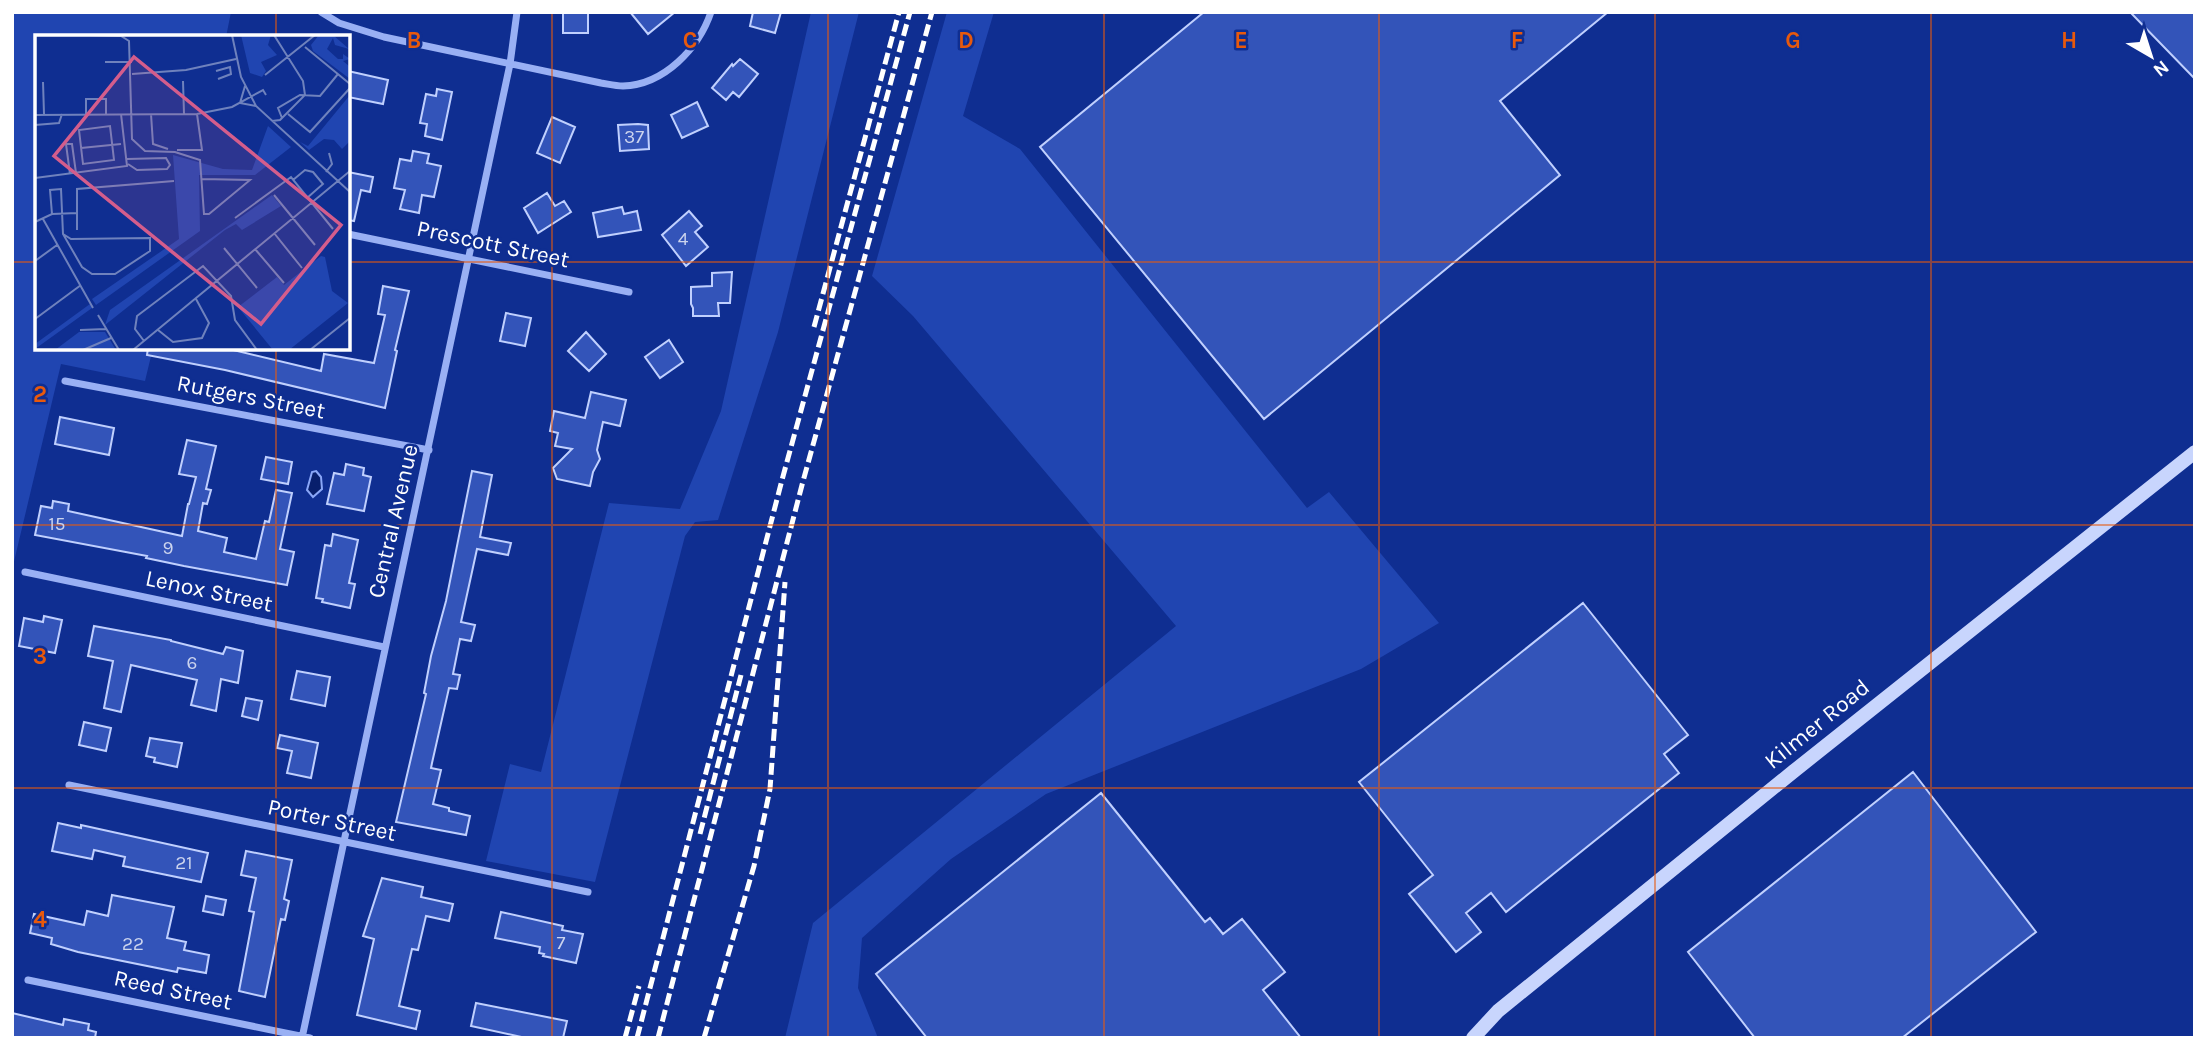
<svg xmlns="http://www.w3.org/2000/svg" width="2207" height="1050" viewBox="0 0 2207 1050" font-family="Karla,sans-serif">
	<rect width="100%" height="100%" fill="#0f2e91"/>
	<path fill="#2045b1" d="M12,12H231L226,37H37V348H153L145,381L61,364L12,570Z
		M811,12H859L778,332L718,520L695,522L685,536L595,882L486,861L510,764L541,772L609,503L680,509L721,411Z
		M947,12H994L963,116L1020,149L1307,508L1329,492L1439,623L1361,669L1046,794L951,859L862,938L858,988L878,1038H785L813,923L1176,626L913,316L872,276Z"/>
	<path fill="#081f6c" stroke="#8aa7f8" stroke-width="2" d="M316,471L321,477L322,489L313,497L307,490L312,472Z"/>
	<path fill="#3354b9" stroke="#c0d0fe" stroke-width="2" d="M563,12H588V33H563Z
		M630,12H675L648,34Z
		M753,12H781L775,33L750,26Z
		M1204,12H1608L1500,101L1560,175L1264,419L1040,147Z
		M2130,12H2195V79Z
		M740,59L758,74L739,97L733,92L726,100L712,88L732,64L733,66Z
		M348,71L388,80L383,104L348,97Z
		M437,89L452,92L442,140L425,136L427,124L420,123L426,94L436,96Z
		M697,102L708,126L682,138L671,115Z
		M552,117L575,127L560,163L537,153Z
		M638,124L648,125L649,149L620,151L618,125Z
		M413,151L429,154L427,163L441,166L434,197L422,195L419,213L400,209L405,190L394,188L400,159L411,161Z
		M348,172L373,177L370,192L361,190L354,221L348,220Z
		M547,193L555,206L564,201L571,212L538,233L524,208Z
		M622,207L624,214L637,211L641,230L598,237L593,213Z
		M689,211L702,226L695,232L708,247L686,266L662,235Z
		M732,272L730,303H718L719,316H693V308L691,304V287L712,286V273Z
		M383,286L409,291L395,350L397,351L385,408L225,370L147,355L148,348H225L321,371L324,354L374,363L385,315L378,314Z
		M506,313L531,318L525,346L500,341Z
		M586,332L606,354L589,371L568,351Z
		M669,340L683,362L660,378L645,357Z
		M591,392L626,400L620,426L603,422L597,450L600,459L593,472L590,486L557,479L553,468L572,449L555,446L558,433L550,431L554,411L585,418Z
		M60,417L114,428L109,455L55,444Z
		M187,440L216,446L206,489L211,490L207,504L203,503L198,531L227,538L224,552L256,559L265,521L269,522L276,490L292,493L280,549L294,552L287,585L184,566L146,558L147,556L35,535L41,506L52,508L53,501L69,504L68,511L182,536L188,504H189L196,477L179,474Z
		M266,457L292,462L288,484L261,479Z
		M346,464L364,468L363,475L371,477L364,511L327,504L334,473L344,475Z
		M472,471L492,475L480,537L511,543L508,555L477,549L461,622L475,625L471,641L460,639L453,674L460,675L457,689L449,688L432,763L431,768L441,770L433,804L449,808V811L470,816L466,835L396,822L426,694L424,693L431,656L446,601Z
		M333,534L358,540L349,583L355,584L350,608L322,602L323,599L316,598L325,545L331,546Z
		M1583,603L1688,735L1664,754L1679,773L1506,912L1491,893L1466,913L1481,932L1456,952L1409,894L1433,875L1359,782Z
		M44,616L62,620L55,653L19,646L24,618L43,622Z
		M94,626L171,640V641L223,654L226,647L243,651L238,683L221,679L216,711L191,705L197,680L131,665L121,712L104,708L113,661L88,656Z
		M297,671L330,677L325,706L291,699Z
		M246,698L262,701L258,720L242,716Z
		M84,722L111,728L106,751L79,745Z
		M280,735L318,743L311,778L287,773L292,751L277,748Z
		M150,738L182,743L177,767L154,762L155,758L146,756Z
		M1913,772L2036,932L1902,1038H1755L1688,952Z
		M1101,793L1205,922L1210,918L1223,934L1242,919L1285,972L1263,990L1301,1038H927L876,974Z
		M58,823L81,828V825L208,853L201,882L123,866L125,857L94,850L92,859L52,851Z
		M246,851L292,860L284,899L289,901L285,920L281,919L265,997L239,991L254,912L249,911L256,878L241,875Z
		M382,878L423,887L421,897L453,904L449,921L426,916L418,950L412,949L399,1006L420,1011L416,1029L357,1015L374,939L363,936Z
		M112,895L174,907L167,938L186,942L184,950L209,955L206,973L178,968L177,972L78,952L51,944L52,938L30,933L34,914L84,925L87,911L108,916Z
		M206,896L226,900L223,915L203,911Z
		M501,912L563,926L562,930L583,934L576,963L543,956L544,954L539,953L540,947L495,938Z
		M476,1003L567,1021L563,1038H526L471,1026Z
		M12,1013L63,1025L64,1019L89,1024L88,1030L96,1032L95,1038H12Z"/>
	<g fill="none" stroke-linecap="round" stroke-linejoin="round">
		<path stroke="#99b0f4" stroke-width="7" d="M321,12L339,23L384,37L601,83C608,84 615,86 623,86C664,85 699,48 711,12
			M348,234L629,292
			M65,381L429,450
			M25,572L384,647
			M69,785L588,892
			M28,980L310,1038
			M302,1038L510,64L517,12"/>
		<path stroke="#c8d5fd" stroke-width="14" d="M1473,1038L1498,1011L1794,771L2195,452"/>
		<path stroke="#fff" stroke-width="5" stroke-dasharray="12 5" stroke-linecap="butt" d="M814,327L899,12
			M700,834L741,675
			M625,1038L639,986
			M637,1038L782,480L910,12
			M658,1038L802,485L932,12
			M704,1038L754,866L770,789L785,582"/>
	</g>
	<path fill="none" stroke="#e8590c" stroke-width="2" stroke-opacity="0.55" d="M276,12V37M552,12V1038M828,12V1038M1104,12V1038M1379,12V1038M1655,12V1038M1931,12V1038M12,262H37M348,262H2195M276,348V1038M12,525H2195M12,788H2195"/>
	<g text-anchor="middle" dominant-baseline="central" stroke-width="5" stroke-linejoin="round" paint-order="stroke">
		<g font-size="19" fill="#ccd4ee">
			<text x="634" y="137">37</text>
			<text x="683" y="239">4</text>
			<text x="57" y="524">15</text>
			<text x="168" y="548">9</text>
			<text x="192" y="663">6</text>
			<text x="184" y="863">21</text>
			<text x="561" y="943">7</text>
			<text x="133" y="944">22</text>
		</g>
		<g font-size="23" fill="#fff" stroke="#0f2e91">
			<text transform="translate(493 244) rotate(12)">Prescott Street</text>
			<text transform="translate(251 397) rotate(11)">Rutgers Street</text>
			<text transform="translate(393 521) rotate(-77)">Central Avenue</text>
			<text transform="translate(209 591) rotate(12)">Lenox Street</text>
			<text transform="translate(1817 724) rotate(-39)">Kilmer Road</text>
			<text transform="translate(332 820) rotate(12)">Porter Street</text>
			<text transform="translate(173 990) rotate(12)">Reed Street</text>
		</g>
	</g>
	<g transform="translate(35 35)">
		<rect width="315" height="315" fill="#0f2e91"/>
		<path d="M206,0H236L233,10L242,20L226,27L231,36L227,42L215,38ZM284,0H298L314,14L300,10L298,3L292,14L303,24H308V19L315,24L308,26L314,31L315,44L278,16L276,10ZM315,60V106L307,114L299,105L289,104L274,115L265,107L273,111ZM233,91L256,112L220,140H164L165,196L61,270L57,264L144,204L138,120L188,134L217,135ZM237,160L246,171L207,195L201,189L190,195L70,290L75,275ZM286,221L290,222L297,256L313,268L254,315H238L203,272L242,242L249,250ZM55,269L57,273L0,314V309ZM44,297H70L81,315H20Z" fill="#2045b1"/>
		<path fill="none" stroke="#6f82bd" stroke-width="2" d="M55,0L86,1L94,6L97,104L110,116L140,117L165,125L169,179H174L215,145L167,144M197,0L206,42L221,71L315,157M270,12L315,49M70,27H97M181,36L195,32L196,39L183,44M97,39L151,35L201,24M230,40L280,0M148,46L149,79M8,47L9,79M210,51L205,68L221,71M51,79V64H71V79M116,79L118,109L133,114M253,79L275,97L315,53M0,80L162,79L197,72L228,55L231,60M247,83L243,73L265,60L285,61L303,39M237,86L245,85L270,60L268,46L239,0M0,90L24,88L27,79M75,91L79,125L48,129L44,95ZM46,113L86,109M142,115H167L162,79M92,124L131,123L135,130L132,134L102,135L93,129M291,137L297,129L294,118M35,139L31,109H37L41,138M0,143L92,131L86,79M258,145L270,135L278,137L288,149L272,163M239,160L280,210M17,179L15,155L26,154L28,199L47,232L57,239H80L115,216V203L36,204L28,199M200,183L256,142L298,194M8,184L58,273M0,187L17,179L42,178M42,195V154L139,146M239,198L267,233M189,213L222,253M220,214L249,248M0,226L22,210M63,280L84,315M0,284L46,250M45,295L71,294M123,295L138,307L167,303L174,288L161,264M109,306L100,294L102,281L168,231L196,261L200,285L222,315M48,315L76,303M98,315L315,136M275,315L315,283"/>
		<path fill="#d45d8c" fill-opacity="0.15" stroke="#d45d8c" stroke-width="3.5" d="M99,22L306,190L226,289L19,121Z"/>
		<rect width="315" height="315" fill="none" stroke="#fff" stroke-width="3.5"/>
	</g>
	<g font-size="23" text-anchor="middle" font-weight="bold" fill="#e8590c" stroke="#0f2e91" stroke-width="5" stroke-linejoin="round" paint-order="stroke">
		<text x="414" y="48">B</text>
		<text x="690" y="48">C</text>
		<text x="966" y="48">D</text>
		<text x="1241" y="48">E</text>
		<text x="1517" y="48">F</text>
		<text x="1793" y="48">G</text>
		<text x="2069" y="48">H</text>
		<text x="40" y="402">2</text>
		<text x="40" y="664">3</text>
		<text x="40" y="927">4</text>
	</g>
	<rect width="2207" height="1050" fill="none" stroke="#ffffff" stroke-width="28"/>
	<g transform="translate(2151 56) rotate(141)" stroke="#0f2e91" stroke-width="5" paint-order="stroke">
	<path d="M0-5L12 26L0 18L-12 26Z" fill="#ffffff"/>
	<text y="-10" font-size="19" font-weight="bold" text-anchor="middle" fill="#ffffff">N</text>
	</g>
</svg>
